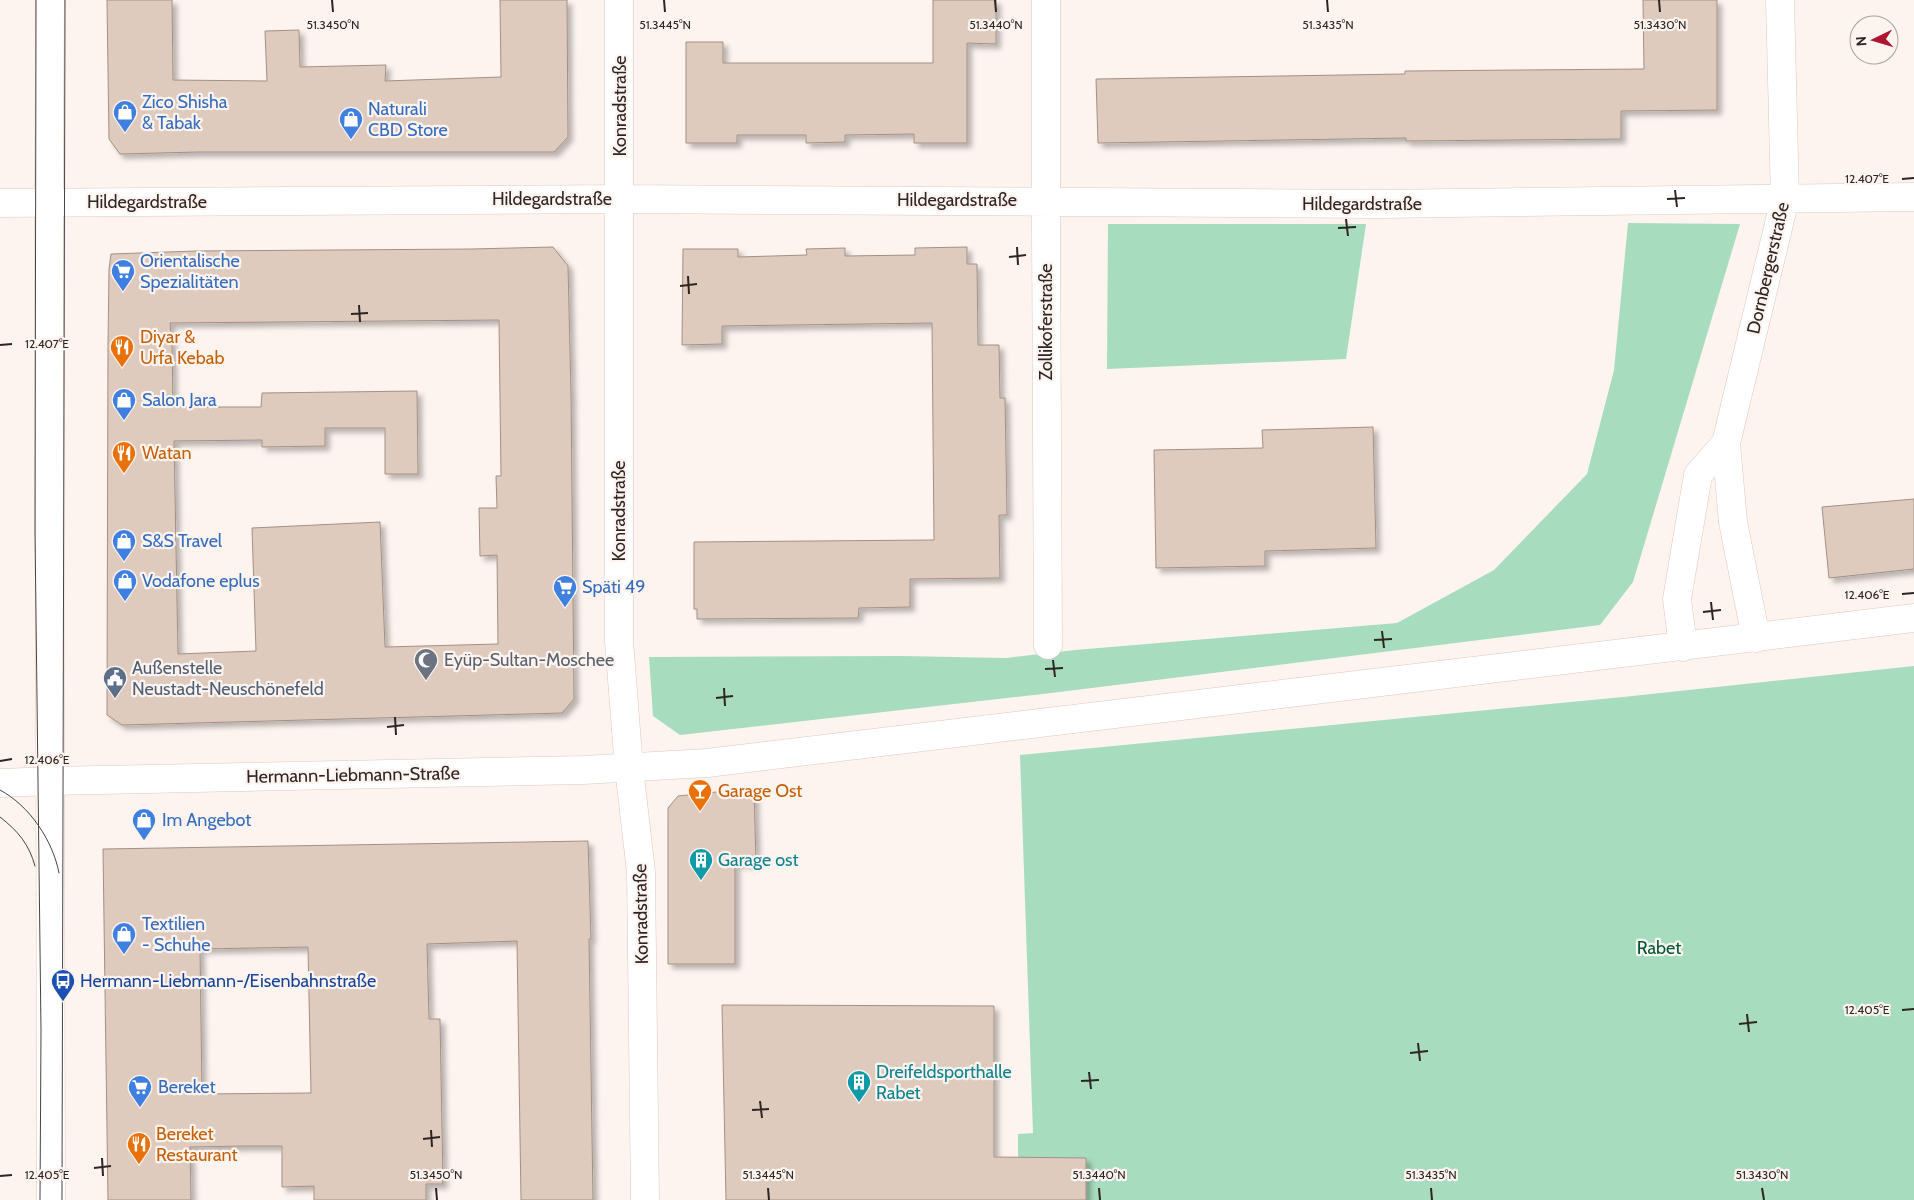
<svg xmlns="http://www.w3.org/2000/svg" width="1914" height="1200" viewBox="0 0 1914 1200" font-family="Cabin,sans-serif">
	<defs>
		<filter id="shadow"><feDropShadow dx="4.5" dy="4.5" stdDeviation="2.5" flood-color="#0004"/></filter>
	</defs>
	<rect width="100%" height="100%" fill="#fdf4ef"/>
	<path fill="#a8dcbf" d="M1628,223L1740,224L1633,582L1600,625L1043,694L680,735L653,716L649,657L901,656L1006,658L1075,650L1397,623L1494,570L1587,474L1614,370Z
		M1108,224H1366L1346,359L1107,369Z
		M1914,666V1200H1018V1134L1033,1133L1020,755L1623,697Z"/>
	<path fill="#dfcabe" stroke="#a39085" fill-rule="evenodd" filter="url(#shadow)" d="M107,0H172L173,80L267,81L265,31L299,30L300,67L386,65L385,81L501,77L500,0H567L568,137L554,152H198L120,154L109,139Z
		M933,0H996V44L967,43V143H914V134L845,135V142L806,143V135H737V143H686V42H723V63H933Z
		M1643,0H1717V110L1621,111V139L1406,141V138L1098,143L1096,79L1405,74V71L1644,69Z
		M553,247L568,266L571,394L574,699L562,713L122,725L107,715L108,345L109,269L111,254L196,251L472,249ZM499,320L501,476H496L497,508H479L480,556L497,555L498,644L385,647L380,522L252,528L256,651L178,654L174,441L262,440V447L325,446V428H385V474H418L417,391L262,393L261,407H173L172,344L170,323Z
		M967,247V264H977L978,345H999L1000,398H1005L1007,515H999L1000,578L910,579V607L859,608L858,618L697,619V609H694V542L934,540L932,323L722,326V344L682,345L683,249H738V257L807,255L806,249L845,248V256L915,255V248Z
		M1373,427L1376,548L1265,551V566L1156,568L1154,450L1263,448L1262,430Z
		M1914,499V569L1829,578L1822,507Z
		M754,788L756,864L735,863V964H668V808L678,796Z
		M588,841L591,939H589L593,1200H521L517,941L427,944L429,1019H440L443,1184H426V1200H314V1186L282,1187V1146H244L190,1147L191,1200H108L103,849ZM308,947L311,1093L202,1094L200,949Z
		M722,1005L994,1006V1157L1086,1158V1200H726Z"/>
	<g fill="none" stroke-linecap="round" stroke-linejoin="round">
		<g stroke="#ddc8bc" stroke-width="29">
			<path id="minor" d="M619,0V641L629,768L641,872L645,1200
				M1046,0V227L1048,645
				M0,203L620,199L1381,204L1914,197
				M1756,638L1733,522L1726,443L1785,199L1780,0
				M1683,647L1677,599L1698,475L1726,443"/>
		</g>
		<g stroke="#ddc8bc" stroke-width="29">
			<path id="tertiary" d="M51,781L584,770L707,763L1914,618"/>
		</g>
		<g stroke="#ddc8bc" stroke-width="29">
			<path id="secondary" d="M50,0L49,203L51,1200
				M0,783L51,781"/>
		</g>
		<use href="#minor" stroke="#fff" stroke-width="28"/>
		<use href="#tertiary" stroke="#fff" stroke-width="28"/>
		<use href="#secondary" stroke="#fff" stroke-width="28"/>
		<path stroke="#4a423e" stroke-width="1" d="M36,0L35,532L41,1031L40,1200
			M0,790C30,806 53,841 59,873
			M0,817C18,831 29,844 35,866
			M62,1200L65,0"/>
	</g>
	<path fill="none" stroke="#2d2521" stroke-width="2" d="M332,0L333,12M664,0L665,12M995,0L996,12M1327,0L1328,12M1659,0L1660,12M1902,179L1914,178M1675,190L1677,207M1667,199L1685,198M1346,219L1348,236M1338,228L1356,227M1017,247L1018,265M1009,257L1026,255M688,276L689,294M680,286L697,284M359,305L360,322M351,314L368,313M0,345L12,344M1902,594L1914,593M1711,602L1713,620M1703,612L1721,610M1382,631L1384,648M1374,640L1392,639M1053,660L1055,677M1045,669L1063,668M724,688L725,706M716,698L733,696M395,717L396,735M387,727L404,725M0,761L12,759M1902,1010L1914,1009M1747,1014L1749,1032M1739,1024L1757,1022M1418,1043L1420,1061M1410,1053L1428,1051M1089,1072L1091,1089M1081,1081L1099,1080M760,1101L762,1118M752,1110L769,1109M431,1130L432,1147M423,1139L440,1137M102,1158L103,1176M94,1168L111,1166M0,1176L12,1175M436,1188L437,1200M768,1188L769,1200M1099,1188L1100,1200M1431,1188L1432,1200M1762,1188L1764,1200"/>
	<defs>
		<g id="shop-pin" transform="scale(1.25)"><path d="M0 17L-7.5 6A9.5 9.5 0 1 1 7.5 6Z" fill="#3f7fe0" stroke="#fdf4ef"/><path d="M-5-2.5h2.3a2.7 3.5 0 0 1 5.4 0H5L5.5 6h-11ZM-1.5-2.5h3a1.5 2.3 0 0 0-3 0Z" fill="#fff"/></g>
		<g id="supermarket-pin" transform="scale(1.25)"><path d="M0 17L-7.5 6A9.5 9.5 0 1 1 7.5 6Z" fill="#3f7fe0" stroke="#fdf4ef"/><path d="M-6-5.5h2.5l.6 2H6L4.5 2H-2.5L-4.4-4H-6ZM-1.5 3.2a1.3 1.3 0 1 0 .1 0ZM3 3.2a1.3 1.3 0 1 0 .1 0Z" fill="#fff"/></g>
		<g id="restaurant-pin" transform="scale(1.25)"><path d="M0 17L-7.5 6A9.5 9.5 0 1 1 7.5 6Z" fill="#e8710a" stroke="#fdf4ef"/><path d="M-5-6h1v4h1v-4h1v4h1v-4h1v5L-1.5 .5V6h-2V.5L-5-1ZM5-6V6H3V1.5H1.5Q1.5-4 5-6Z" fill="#fff"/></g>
		<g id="mosque-pin" transform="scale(1.25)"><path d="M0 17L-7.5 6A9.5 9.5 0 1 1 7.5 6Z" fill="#6b7280" stroke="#fdf4ef"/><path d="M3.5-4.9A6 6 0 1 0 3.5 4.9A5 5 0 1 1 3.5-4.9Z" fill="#fff"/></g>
		<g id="civic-pin" transform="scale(1.25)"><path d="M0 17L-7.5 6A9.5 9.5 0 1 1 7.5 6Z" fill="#5c6f8a" stroke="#fdf4ef"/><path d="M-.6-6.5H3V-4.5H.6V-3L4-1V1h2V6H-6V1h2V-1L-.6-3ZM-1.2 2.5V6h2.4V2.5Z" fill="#fff"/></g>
		<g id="bar-pin" transform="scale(1.25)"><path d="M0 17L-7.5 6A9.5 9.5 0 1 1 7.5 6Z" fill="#e8710a" stroke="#fdf4ef"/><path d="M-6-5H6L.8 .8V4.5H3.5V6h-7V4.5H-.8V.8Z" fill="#fff"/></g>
		<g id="building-pin" transform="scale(1.25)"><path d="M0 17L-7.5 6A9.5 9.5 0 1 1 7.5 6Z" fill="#0f9aa8" stroke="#fdf4ef"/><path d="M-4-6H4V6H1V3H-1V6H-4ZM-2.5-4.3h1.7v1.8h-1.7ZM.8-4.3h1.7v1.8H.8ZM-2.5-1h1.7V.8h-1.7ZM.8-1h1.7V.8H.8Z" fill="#fff"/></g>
		<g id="bus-pin" transform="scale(1.25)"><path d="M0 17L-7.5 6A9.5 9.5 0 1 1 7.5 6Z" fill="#1a4fb4" stroke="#fdf4ef"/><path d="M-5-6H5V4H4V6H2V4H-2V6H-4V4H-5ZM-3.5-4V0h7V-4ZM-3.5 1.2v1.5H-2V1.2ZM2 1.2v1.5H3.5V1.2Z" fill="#fff"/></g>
	</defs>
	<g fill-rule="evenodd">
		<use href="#shop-pin" x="125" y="112"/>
		<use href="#shop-pin" x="351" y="119"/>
		<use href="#supermarket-pin" x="123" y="271"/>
		<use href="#restaurant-pin" x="122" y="347"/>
		<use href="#shop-pin" x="124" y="400"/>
		<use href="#restaurant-pin" x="124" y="453"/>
		<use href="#shop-pin" x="124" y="541"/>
		<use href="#shop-pin" x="125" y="581"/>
		<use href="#supermarket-pin" x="565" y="587"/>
		<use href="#mosque-pin" x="426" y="660"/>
		<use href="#civic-pin" x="115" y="678"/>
		<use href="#bar-pin" x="700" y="791"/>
		<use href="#shop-pin" x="144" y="820"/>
		<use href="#building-pin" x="701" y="860"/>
		<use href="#shop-pin" x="124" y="934"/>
		<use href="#bus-pin" x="63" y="981"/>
		<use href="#building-pin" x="859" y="1082"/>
		<use href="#supermarket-pin" x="140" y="1087"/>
		<use href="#restaurant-pin" x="139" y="1144"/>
	</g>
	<g text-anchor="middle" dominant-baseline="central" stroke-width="4.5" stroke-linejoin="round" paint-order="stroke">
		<g font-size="18" fill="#366cbe" stroke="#fdf4ef" text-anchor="start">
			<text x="142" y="102">Zico Shisha<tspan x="142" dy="21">&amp; Tabak</tspan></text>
			<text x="368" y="109">Naturali<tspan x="368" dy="21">CBD Store</tspan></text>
			<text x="140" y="261">Orientalische<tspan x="140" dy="21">Spezialitäten</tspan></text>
			<text x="142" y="400">Salon Jara</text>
			<text x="142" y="541">S&amp;S Travel</text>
			<text x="142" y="581">Vodafone eplus</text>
			<text x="582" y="587">Späti 49</text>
			<text x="162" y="820">Im Angebot</text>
			<text x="142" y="924">Textilien<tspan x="142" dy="21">- Schuhe</tspan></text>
			<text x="158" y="1087">Bereket</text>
		</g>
		<g font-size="18" fill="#2d2521" stroke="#fdf4ef">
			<text transform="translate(620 106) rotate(-90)">Konradstraße</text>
			<text x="552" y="199">Hildegardstraße</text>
			<text x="957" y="200">Hildegardstraße</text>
			<text x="147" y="202">Hildegardstraße</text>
			<text x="1362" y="204">Hildegardstraße</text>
			<text transform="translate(1768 268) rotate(-77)">Dornbergerstraße</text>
			<text transform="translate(1046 322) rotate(-90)">Zollikoferstraße</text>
			<text transform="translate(619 511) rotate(-90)">Konradstraße</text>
			<text transform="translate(353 775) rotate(-1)">Hermann-Liebmann-Straße</text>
			<text transform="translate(641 914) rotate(-91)">Konradstraße</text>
		</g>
		<g font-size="18" fill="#c56008" stroke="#fdf4ef" text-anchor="start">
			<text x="140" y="337">Diyar &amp;<tspan x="140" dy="21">Urfa Kebab</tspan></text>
			<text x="142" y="453">Watan</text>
			<text x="718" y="791">Garage Ost</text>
			<text x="156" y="1134">Bereket<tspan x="156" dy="21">Restaurant</tspan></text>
		</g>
		<g font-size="18" fill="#5b616d" stroke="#fdf4ef" text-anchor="start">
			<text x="444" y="660">Eyüp-Sultan-Moschee</text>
		</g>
		<g font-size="18" fill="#4e5e75" stroke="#fdf4ef" text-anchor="start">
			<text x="132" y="668">Außenstelle<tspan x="132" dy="21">Neustadt-Neuschönefeld</tspan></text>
		</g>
		<g font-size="18" fill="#0d838f" stroke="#fdf4ef" text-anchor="start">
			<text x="718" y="860">Garage ost</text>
			<text x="876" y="1072">Dreifeldsporthalle<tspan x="876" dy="21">Rabet</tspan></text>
		</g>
		<g font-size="18" fill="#005737" stroke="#fdf4ef">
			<text x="1659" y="948">Rabet</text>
		</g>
		<g font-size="18" fill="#164399" stroke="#fdf4ef" text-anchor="start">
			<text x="80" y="981">Hermann-Liebmann-/Eisenbahnstraße</text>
		</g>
	</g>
	<g font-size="12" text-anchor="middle" fill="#2d2521" stroke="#fdf4ef" stroke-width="4.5" stroke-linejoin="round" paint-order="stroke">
		<text x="333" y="29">51.3450°N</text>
		<text x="665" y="29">51.3445°N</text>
		<text x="996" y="29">51.3440°N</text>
		<text x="1328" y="29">51.3435°N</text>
		<text x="1660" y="29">51.3430°N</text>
		<text x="1867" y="183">12.407°E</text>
		<text x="47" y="348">12.407°E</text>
		<text x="1867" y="599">12.406°E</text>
		<text x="47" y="764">12.406°E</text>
		<text x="1867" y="1014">12.405°E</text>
		<text x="47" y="1179">12.405°E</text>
		<text x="436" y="1179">51.3450°N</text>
		<text x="768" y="1179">51.3445°N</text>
		<text x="1099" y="1179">51.3440°N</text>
		<text x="1431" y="1179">51.3435°N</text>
		<text x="1762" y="1179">51.3430°N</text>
	</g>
	<g transform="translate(1874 40) rotate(265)"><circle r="24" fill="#fdf4ef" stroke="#aaa19d"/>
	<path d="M0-4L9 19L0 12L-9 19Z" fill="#ac1630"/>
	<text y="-8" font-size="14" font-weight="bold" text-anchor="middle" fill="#2d2521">N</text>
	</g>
</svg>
